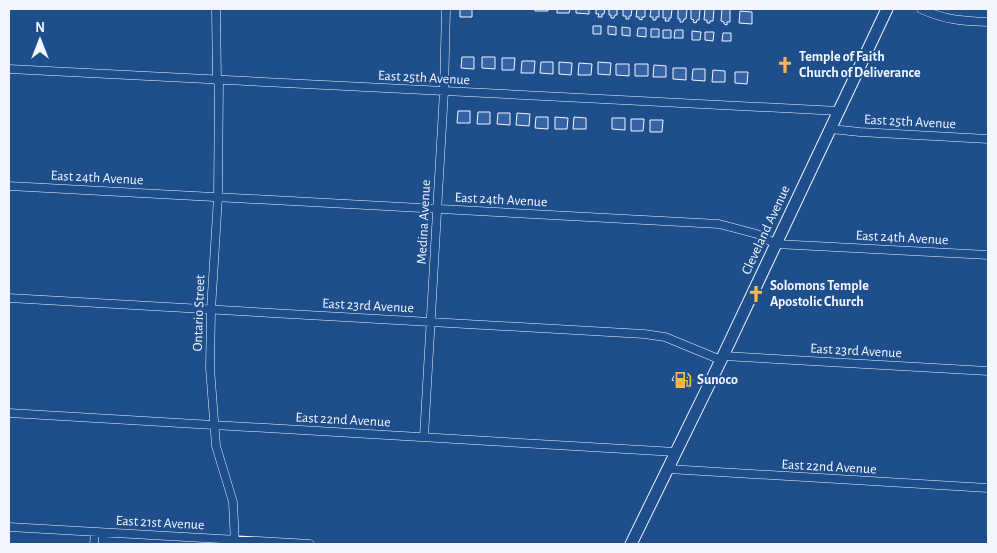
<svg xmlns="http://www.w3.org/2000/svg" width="997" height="553" viewBox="0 0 997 553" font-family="'Alegreya Sans',sans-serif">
	<rect width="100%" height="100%" fill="#1f4e8c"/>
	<path fill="#3563a3" stroke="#f2f6ff" d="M460,9H472V17H460Z
		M535,9H548V11H535Z
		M557,9H570L569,13H557Z
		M576,9H589V14L576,13Z
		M596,9H605L604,14H602V17H598L599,14H596Z
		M609,9H617V15H615L614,18H611V15H609Z
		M623,9H632L631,16H629V19H626V16H623Z
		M637,9H645V17H642V20L639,19V17H636Z
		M651,9H659V17H656V20H653V17H650Z
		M663,9H672L671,18H669V21H665L666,18H663Z
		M678,9H687L686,19H684L683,22H680V19H678Z
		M691,9H700L699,20H697L696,23L693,22L694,20L691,19Z
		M705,9H714L713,21H710V23H707V20H704Z
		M722,9H730V22H727V25L724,24V22L721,21Z
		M740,11L752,12V24L739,23Z
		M593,26H601V34H593Z
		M608,26L616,27V35L608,34Z
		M622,27L630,28V36L622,35Z
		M638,28H646V37L637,36Z
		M651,29H659V37H651Z
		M663,30H671V38H663Z
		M675,30H683V38H674Z
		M692,31L701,32L700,40H692Z
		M705,32H714L713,41L705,40Z
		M723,33H731V41H722Z
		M462,57H474V69L461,68Z
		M482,57H495V69L482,68Z
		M502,58H515L514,70H502Z
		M522,61H535L534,73H521Z
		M541,62H553V74L540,73Z
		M559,62L572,63L571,75L559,74Z
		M598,62L611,63L610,75L598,74Z
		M579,63L592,64L591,75H578Z
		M616,64H629V76L616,75Z
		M635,64H648V76H635Z
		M654,65L666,66V77H653Z
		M673,68H686V80L673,79Z
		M693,69H705V81L692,80Z
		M713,70L725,71V82H712Z
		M735,72H748L747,84L735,83Z
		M458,111H470V123H457Z
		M478,112H490V124H477Z
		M498,113H510V125L497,124Z
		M517,113L530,114L529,126L516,125Z
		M536,117H548V129L535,128Z
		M555,117L568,118L567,129H555Z
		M574,117L586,118V129H573Z
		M612,118H625V130L612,129Z
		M631,119H644L643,131H631Z
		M650,120H663L662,132H650Z
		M676,372L693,380L689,388L672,380Z"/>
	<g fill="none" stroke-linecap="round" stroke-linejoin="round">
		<g stroke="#f2f6ff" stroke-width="9">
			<path id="street" d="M216,9L217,81
				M921,9C945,20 962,21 988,22
				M9,69L839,111
				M219,81L218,197L211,310L210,368L216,446L233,502L235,544
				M831,129L860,132L988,139
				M9,186L719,224L757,234L776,244L988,255
				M9,298L644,334L665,337L721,360
				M723,356L988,371
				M9,413L676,452
				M424,437L444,91L446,9
				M668,469L988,488
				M9,527L310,544
				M94,544L95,532"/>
		</g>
		<g stroke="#f2f6ff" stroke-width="13">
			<path id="primary" d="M631,544L723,356L887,9"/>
		</g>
		<use href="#street" stroke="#1f4e8c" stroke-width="8"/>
		<use href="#primary" stroke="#1f4e8c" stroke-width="11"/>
	</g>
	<defs>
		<g id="church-bare" transform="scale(1.35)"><path d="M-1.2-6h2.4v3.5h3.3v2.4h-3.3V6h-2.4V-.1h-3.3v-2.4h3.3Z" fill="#ffb74d" stroke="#1f4e8c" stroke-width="2.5" paint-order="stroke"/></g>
		<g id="fuel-bare" transform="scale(1.35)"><path d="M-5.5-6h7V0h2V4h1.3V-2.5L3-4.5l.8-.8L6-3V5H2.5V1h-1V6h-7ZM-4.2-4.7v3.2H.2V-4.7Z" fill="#ffb74d" stroke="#1f4e8c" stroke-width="2.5" paint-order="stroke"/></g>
	</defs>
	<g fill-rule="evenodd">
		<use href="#church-bare" x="785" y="65"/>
		<use href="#church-bare" x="756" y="294"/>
		<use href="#fuel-bare" x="683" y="380"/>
	</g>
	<g text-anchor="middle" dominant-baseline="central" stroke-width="4" stroke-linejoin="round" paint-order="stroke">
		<g font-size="14" font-weight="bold" fill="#f2f6ff" stroke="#1f4e8c" text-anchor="start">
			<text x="799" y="57">Temple of Faith<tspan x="799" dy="16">Church of Deliverance</tspan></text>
			<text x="770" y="286">Solomons Temple<tspan x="770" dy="16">Apostolic Church</tspan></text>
			<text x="697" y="380">Sunoco</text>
		</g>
		<g font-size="14" fill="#f2f6ff" stroke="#1f4e8c">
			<text transform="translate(424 78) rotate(3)">East 25th Avenue</text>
			<text transform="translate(910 122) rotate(3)">East 25th Avenue</text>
			<text transform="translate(97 178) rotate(3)">East 24th Avenue</text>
			<text transform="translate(501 200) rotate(3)">East 24th Avenue</text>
			<text transform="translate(424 222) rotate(-87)">Medina Avenue</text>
			<text transform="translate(766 230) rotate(-65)">Cleveland Avenue</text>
			<text transform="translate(902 238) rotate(3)">East 24th Avenue</text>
			<text transform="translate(368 306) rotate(3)">East 23rd Avenue</text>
			<text transform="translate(199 313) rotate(-88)">Ontario Street</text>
			<text transform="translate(856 351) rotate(3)">East 23rd Avenue</text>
			<text transform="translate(343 420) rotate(3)">East 22nd Avenue</text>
			<text transform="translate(829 467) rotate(3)">East 22nd Avenue</text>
			<text transform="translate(160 523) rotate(3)">East 21st Avenue</text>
		</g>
	</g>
	<rect width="997" height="553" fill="none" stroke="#f2f6ff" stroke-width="20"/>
	<g transform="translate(40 40)" stroke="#1f4e8c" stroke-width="4" paint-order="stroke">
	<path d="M0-4L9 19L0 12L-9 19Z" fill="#f2f6ff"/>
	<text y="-8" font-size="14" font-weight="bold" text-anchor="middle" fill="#f2f6ff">N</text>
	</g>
</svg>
